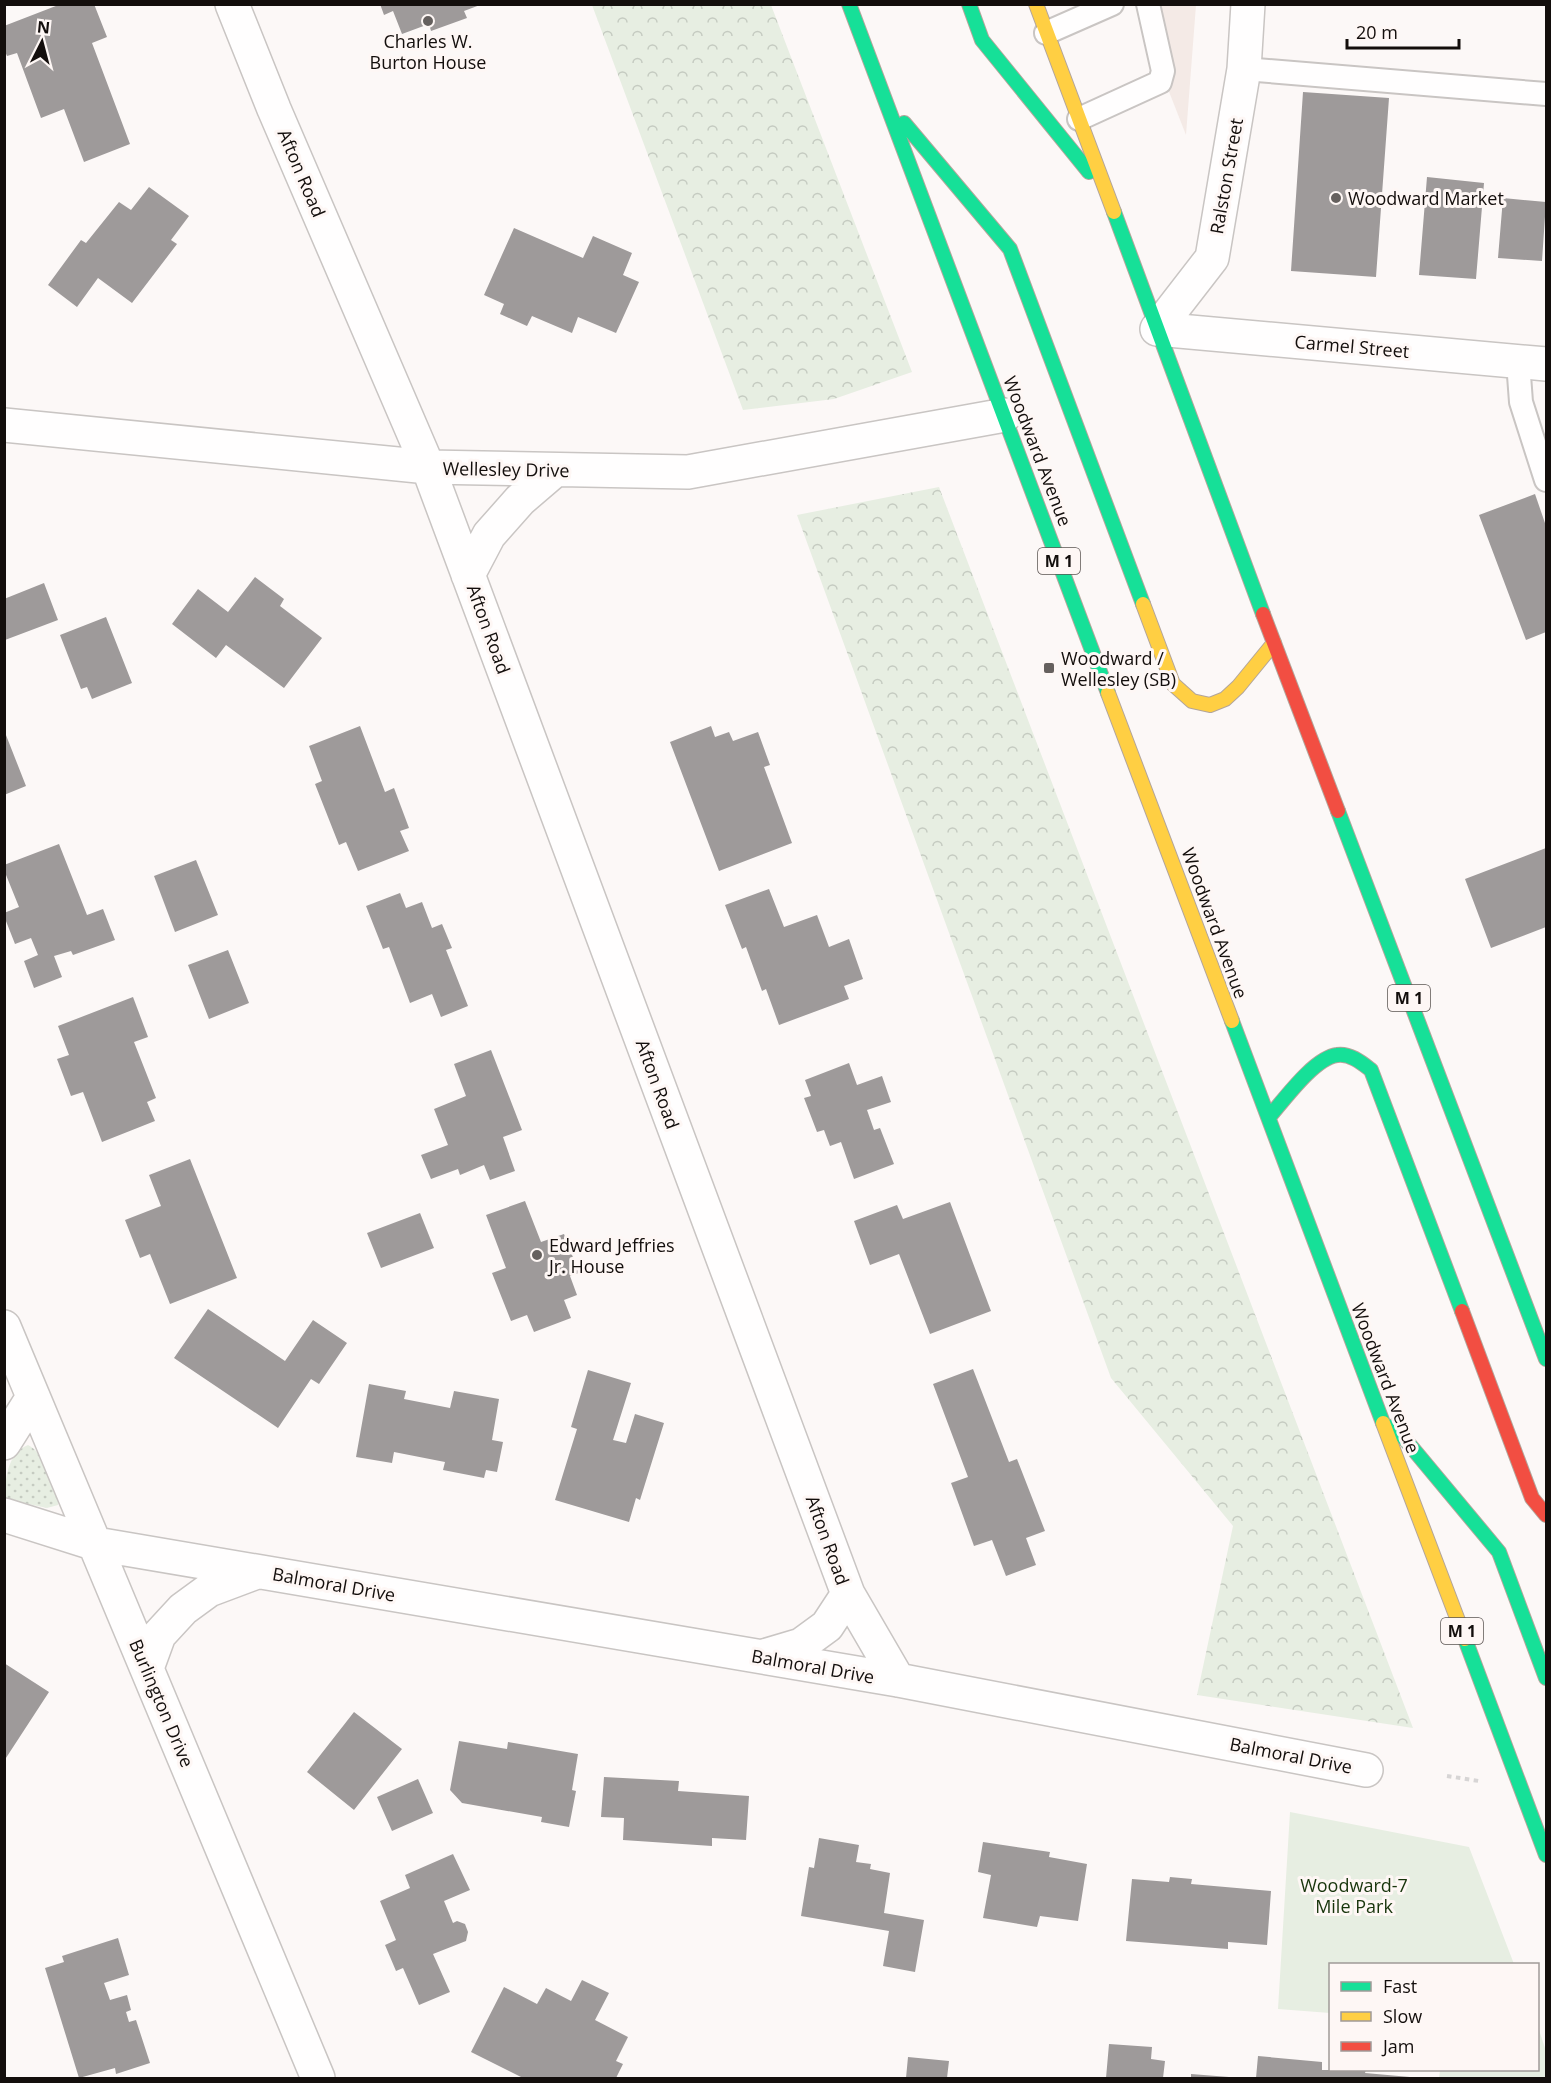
<svg xmlns="http://www.w3.org/2000/svg" width="1551" height="2083" viewBox="0 0 1551 2083" font-family="'Open Sans',sans-serif">
	<defs>
		<pattern id="grass-dots" width="8" height="8" patternUnits="userSpaceOnUse" patternTransform="scale(1.5)"><rect width="8" height="8" fill="#e7eee2"/><path d="M2 2h.1M6 6h.1" fill="none" stroke="#c5cbc1" stroke-width="1.8" stroke-linecap="round"/></pattern>
		<pattern id="forest-crowns" width="20" height="18" patternUnits="userSpaceOnUse" patternTransform="scale(1.5)"><rect width="20" height="18" fill="#e7eee2"/><path d="M2 6a3 3 0 1 1 6 0M12 15a3 3 0 1 1 6 0" fill="none" stroke="#c5cbc1"/></pattern>
	</defs>
	<rect width="100%" height="100%" fill="#fcf8f7"/>
	<path fill="#f4eae6" d="M1135,5H1196L1186,135Z"/>
	<path fill="url(#grass-dots)" d="M28,1445C47,1455 47,1478 59,1495L58,1505L47,1508L5,1499C5,1479 7,1454 28,1445Z"/>
	<path fill="url(#forest-crowns)" d="M592,5H771L912,372L834,399L743,410Z
		M939,487L1413,1728L1197,1695L1233,1526L1111,1378L797,515Z"/>
	<path fill="#e7eee2" d="M1290,1812L1469,1847L1514,1964H1330V2013L1278,2009Z
		M1538,2027L1546,2051V2078H1439L1440,2070H1538Z"/>
	<path fill="#9e9a9a" d="M61,4H94L107,37L92,43L130,144L84,162L64,109L41,118L17,53L7,56L4,49V26Z
		M380,4H480V5L464,11L467,18L431,31L429,24L402,34L393,11L384,15Z
		M1303,92L1389,98L1376,277L1291,271Z
		M1427,177L1484,183L1476,279L1419,275Z
		M149,187L189,216L171,240L177,244L132,303L98,278L77,307L48,285L81,240L86,243L119,202L131,210Z
		M1503,198L1546,202L1542,261L1498,258Z
		M514,228L583,258L593,236L632,253L623,275L639,282L616,333L578,317L572,333L532,316L527,326L500,314L504,304L484,295Z
		M1535,494L1546,526V632L1526,640L1479,515Z
		M255,577L284,599L280,606L322,638L284,688L226,645L216,658L172,624L198,589L228,612Z
		M44,583L58,620L5,640L4,599Z
		M106,617L132,683L92,699L87,687L81,689L60,635Z
		M360,726L385,792L394,788L409,828L400,831L409,851L358,871L346,842L339,845L315,784L322,781L309,746Z
		M711,726L715,737L729,732L733,741L758,732L770,765L764,767L792,843L719,871L670,742Z
		M4,730L26,786L4,795Z
		M59,844L87,915L103,909L115,940L73,955L71,951L54,956L62,977L34,988L24,961L38,955L31,938L15,944L4,916V913L19,907L4,870V865Z
		M1546,848V927L1491,948L1465,879Z
		M196,860L218,915L175,932L154,876Z
		M769,889L784,927L817,915L829,947L849,939L863,979L844,986L849,999L779,1025L766,989L762,991L746,947L742,949L725,905Z
		M400,893L406,908L422,902L432,928L442,924L452,948L446,950L468,1006L441,1017L432,994L410,1003L389,947L383,949L366,906Z
		M228,950L249,1003L209,1019L188,965Z
		M133,997L148,1037L134,1042L156,1098L147,1102L155,1121L102,1142L83,1092L71,1096L57,1059L69,1055L58,1026Z
		M491,1050L522,1130L503,1137L515,1171L490,1180L484,1165L460,1175L458,1169L431,1179L421,1155L448,1145L434,1109L466,1096L454,1064Z
		M849,1063L857,1085L882,1076L891,1102L867,1110L874,1130L880,1128L894,1164L854,1179L841,1142L830,1146L824,1130L817,1132L804,1098L811,1096L805,1080Z
		M190,1159L237,1278L170,1304L150,1254L140,1258L125,1220L161,1206L149,1175Z
		M525,1201L541,1242L564,1234L579,1273L570,1276L577,1295L564,1300L571,1318L534,1332L527,1315L511,1321L492,1273L506,1268L486,1215Z
		M950,1202L991,1311L930,1334L899,1254L870,1265L854,1221L897,1205L903,1219Z
		M420,1213L434,1248L381,1268L367,1233Z
		M208,1309L285,1361L313,1320L347,1343L319,1384L311,1379L278,1428L174,1358Z
		M973,1369L1009,1462L1017,1459L1045,1531L1026,1538L1036,1565L1006,1576L992,1540L974,1546L951,1483L968,1477L933,1384Z
		M588,1370L631,1383L613,1440L626,1443L635,1414L664,1423L640,1500L636,1498L629,1522L555,1500L577,1429L571,1427Z
		M369,1384L406,1391L404,1399L450,1408L454,1391L499,1399L492,1440L503,1442L497,1472L486,1470L484,1478L443,1470L445,1462L394,1452L392,1463L356,1457Z
		M4,1663L49,1692L4,1761Z
		M354,1712L402,1749L354,1810L307,1772Z
		M459,1741L507,1749L508,1742L578,1754L572,1790L576,1791L569,1827L541,1822L542,1817L462,1803L450,1790Z
		M604,1777L679,1781L678,1791L749,1796L746,1840L712,1838V1846L623,1840L624,1818L601,1817Z
		M418,1779L433,1813L392,1831L377,1797Z
		M819,1838L859,1845L856,1862L871,1864L870,1869L890,1873L884,1913L924,1920L915,1972L883,1966L889,1931L801,1916L809,1867L814,1868Z
		M983,1842L1050,1852L1049,1857L1087,1864L1078,1921L1040,1916L1037,1927L983,1918L991,1875L978,1872Z
		M453,1854L470,1890L444,1901L453,1923L457,1921L465,1924L468,1932L466,1941L433,1954L450,1992L419,2005L403,1968L396,1971L385,1945L396,1940L380,1901L410,1888L405,1875Z
		M1170,1877L1192,1879L1191,1884L1271,1891L1267,1945L1228,1942V1949L1126,1941L1132,1879L1169,1882Z
		M118,1938L129,1975L104,1983L110,2000L127,1995L131,2010L126,2012L129,2022L136,2020L150,2063L116,2074L115,2068L79,2078L45,1968L64,1962L62,1956Z
		M582,1980L609,1993L595,2020L628,2037L616,2061L623,2064L616,2078H523L471,2052L504,1987L537,2004L546,1988L571,2001Z
		M1109,2044L1152,2047L1151,2059L1165,2061L1163,2078H1106Z
		M1258,2056L1322,2062V2070H1366L1365,2073L1410,2077V2078H1256Z
		M908,2057L949,2061L947,2078H906Z
		M1191,2074L1229,2077L1228,2078H1191Z"/>
	<g fill="none" stroke-linecap="round" stroke-linejoin="round">
		<g stroke="#c9c5c3" stroke-width="26">
			<path id="lane" d="M1046,33L1112,4
				M1244,69L1546,94
				M1079,119L1160,82L1163,71L1148,4
				M1518,362L1521,402L1546,480"/>
		</g>
		<g stroke="#c9c5c3" stroke-width="36">
			<path id="street" d="M232,4L274,109L428,467L848,1594L898,1680
				M1157,329L1546,364
				M1157,329L1212,258L1244,69L1248,4
				M4,425L428,467L688,472L1005,415
				M468,575L489,535L520,500L555,470
				M4,1327L318,2078
				M4,1443L33,1397
				M4,1515L96,1544L898,1680L1366,1770
				M764,1656L801,1645L827,1626L848,1594
				M147,1668L159,1635L183,1609L209,1590L257,1572"/>
		</g>
		<g stroke="#b3a59b" stroke-width="16">
			<path id="fast" d="M849,4L1108,693
				M969,4L982,40L1089,172
				M904,123L1010,249L1143,604
				M1114,212L1263,614
				M1338,811L1546,1359
				M1232,1021L1383,1423
				M1269,1117C1284,1100 1314,1058 1337,1055C1350,1053 1362,1063 1371,1070L1462,1311
				M1394,1426L1499,1552L1546,1678
				M1465,1639L1546,1855"/>
		</g>
		<g stroke="#b3a59b" stroke-width="16">
			<path id="slow" d="M1036,4L1114,212
				M1143,604L1173,684L1192,701L1210,705L1225,699L1238,687L1274,643
				M1108,693L1232,1021
				M1383,1423L1465,1639"/>
		</g>
		<g stroke="#b3a59b" stroke-width="16">
			<path id="jam" d="M1263,614L1338,811
				M1462,1311L1532,1498L1546,1515"/>
		</g>
		<path stroke="#d7d5d5" stroke-width="4" stroke-dasharray="4.5 4.5" stroke-linecap="butt" d="M1447,1776L1479,1781"/>
		<use href="#lane" stroke="#fffefe" stroke-width="22"/>
		<use href="#street" stroke="#fffefe" stroke-width="33"/>
		<use href="#fast" stroke="#16e098" stroke-width="14"/>
		<use href="#slow" stroke="#ffcf43" stroke-width="14"/>
		<use href="#jam" stroke="#f24e42" stroke-width="14"/>
	</g>
	<g fill="#65605e" stroke="#fef7f5" stroke-width="2">
		<circle cx="428" cy="21" r="6"/>
		<circle cx="1336" cy="198" r="6"/>
		<rect x="1043" y="662" width="12" height="12" rx="3"/>
		<circle cx="537" cy="1255" r="6"/>
	</g>
	<g text-anchor="middle" dominant-baseline="central" stroke-width="6" stroke-linejoin="round" paint-order="stroke">
		<g fill="#fef7f5" stroke="#5a5452" stroke-width="1.5">
			<rect x="1038" y="548" width="42" height="26" rx="4.5"/>
			<rect x="1388" y="985" width="42" height="26" rx="4.5"/>
			<rect x="1441" y="1618" width="42" height="26" rx="4.5"/>
		</g>
		<g font-size="16" font-weight="bold" fill="#130e0c">
			<text x="1059" y="561">M 1</text>
			<text x="1409" y="998">M 1</text>
			<text x="1462" y="1631">M 1</text>
		</g>
		<g font-size="18" fill="#130e0c" stroke="#fef7f5" text-anchor="start">
			<text x="428" y="41" text-anchor="middle">Charles W.<tspan x="428" dy="21">Burton House</tspan></text>
			<text x="1348" y="198">Woodward Market</text>
			<text x="1061" y="658">Woodward /<tspan x="1061" dy="21">Wellesley (SB)</tspan></text>
			<text x="549" y="1245">Edward Jeffries<tspan x="549" dy="21">Jr. House</tspan></text>
		</g>
		<g font-size="18" fill="#130e0c" stroke="#fef7f5">
			<text transform="translate(302 173) rotate(67)">Afton Road</text>
			<text transform="translate(1226 176) rotate(-80)">Ralston Street</text>
			<text transform="translate(1352 346) rotate(5)">Carmel Street</text>
			<text transform="translate(1038 451) rotate(69)">Woodward Avenue</text>
			<text transform="translate(506 469) rotate(1)">Wellesley Drive</text>
			<text transform="translate(489 629) rotate(70)">Afton Road</text>
			<text transform="translate(1215 923) rotate(70)">Woodward Avenue</text>
			<text transform="translate(658 1084) rotate(70)">Afton Road</text>
			<text transform="translate(1386 1378) rotate(69)">Woodward Avenue</text>
			<text transform="translate(828 1540) rotate(70)">Afton Road</text>
			<text transform="translate(334 1584) rotate(10)">Balmoral Drive</text>
			<text transform="translate(813 1666) rotate(10)">Balmoral Drive</text>
			<text transform="translate(162 1703) rotate(67)">Burlington Drive</text>
			<text transform="translate(1291 1755) rotate(11)">Balmoral Drive</text>
		</g>
		<g font-size="18" fill="#18350c" stroke="#fef7f5">
			<text x="1354" y="1885">Woodward-7<tspan x="1354" dy="21">Mile Park</tspan></text>
		</g>
	</g>
	<rect width="1551" height="2083" fill="none" stroke="#130e0c" stroke-width="12"/>
	<rect x="1329" y="1963" width="210" height="108" fill="#fef7f5" stroke="#a09a98" stroke-width="1.5"/>
	<rect x="1341" y="1982" width="30" height="9" fill="#16e098" stroke="#a09a98" stroke-width="1.5"/>
	<text x="1383" y="1993" font-size="18" fill="#130e0c">Fast</text>
	<rect x="1341" y="2012" width="30" height="9" fill="#ffcf43" stroke="#a09a98" stroke-width="1.5"/>
	<text x="1383" y="2023" font-size="18" fill="#130e0c">Slow</text>
	<rect x="1341" y="2042" width="30" height="9" fill="#f24e42" stroke="#a09a98" stroke-width="1.5"/>
	<text x="1383" y="2053" font-size="18" fill="#130e0c">Jam</text>
	<g transform="translate(42 42) rotate(6)" stroke="#fef7f5" stroke-width="4.5" paint-order="stroke">
	<path d="M0-4.5L10 22L0 15L-10 22Z" fill="#130e0c"/>
	<text y="-9" font-size="16" font-weight="bold" text-anchor="middle" fill="#130e0c">N</text>
	</g>
	<path d="M1347 39v9h112v-9" fill="none" stroke="#130e0c" stroke-width="3"/>
	<text x="1356" y="39" font-size="18" fill="#130e0c" stroke="#fef7f5" stroke-width="4.5" paint-order="stroke">20 m</text>
</svg>
